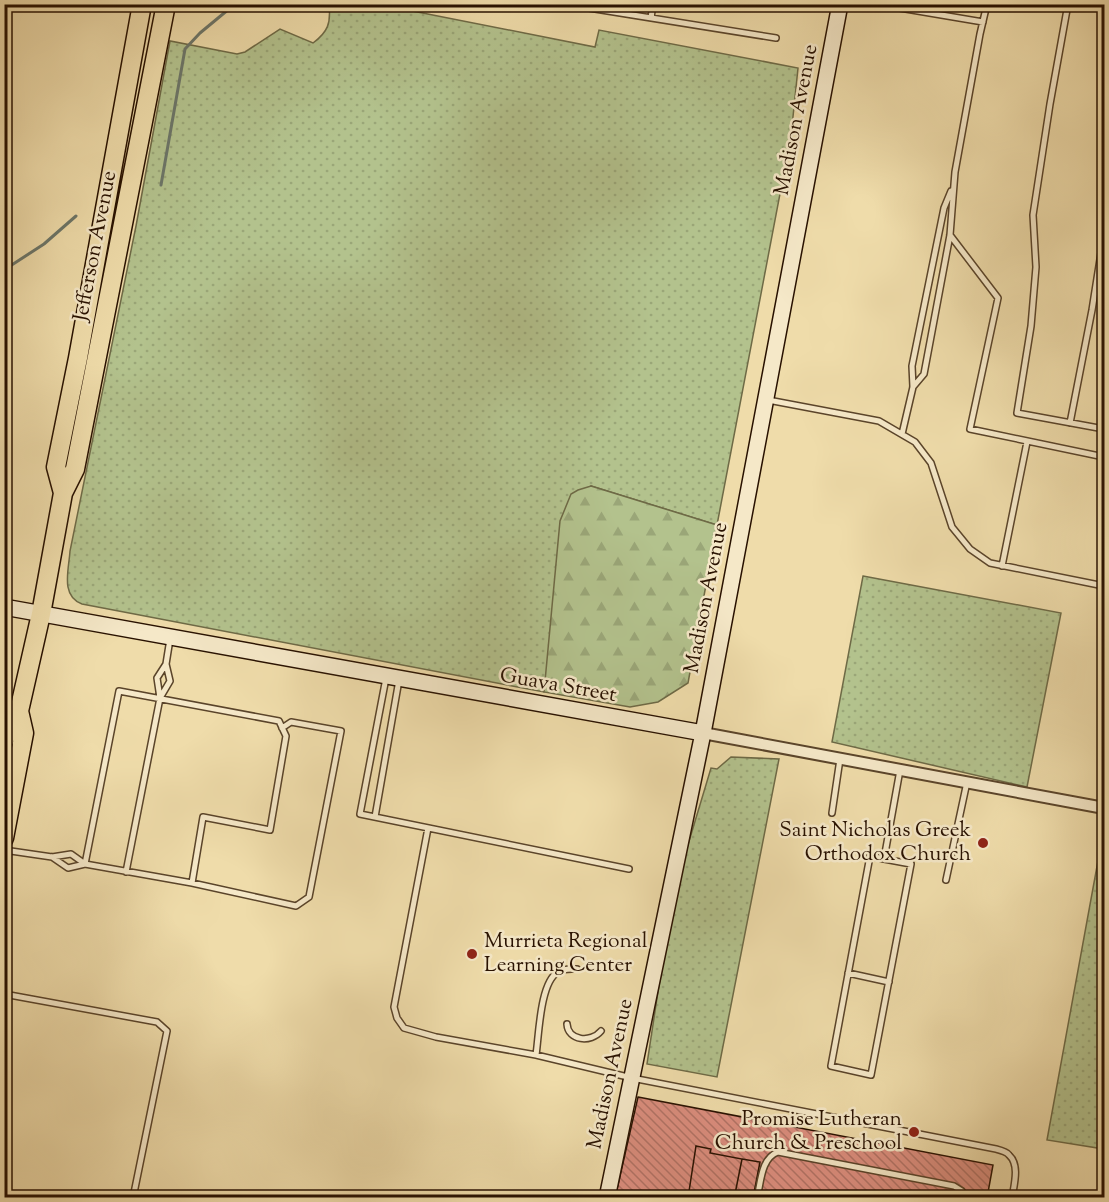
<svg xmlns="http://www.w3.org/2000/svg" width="1109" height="1202" viewBox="0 0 1109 1202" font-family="'Sorts Mill Goudy',serif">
	<defs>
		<pattern id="grass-dots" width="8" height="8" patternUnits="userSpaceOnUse" patternTransform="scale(1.5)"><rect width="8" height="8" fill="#b3c28d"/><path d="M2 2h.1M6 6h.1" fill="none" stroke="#9aa678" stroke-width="1.8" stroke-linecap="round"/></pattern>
		<pattern id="forest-firs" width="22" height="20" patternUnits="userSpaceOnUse" patternTransform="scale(1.5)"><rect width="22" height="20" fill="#b3c28d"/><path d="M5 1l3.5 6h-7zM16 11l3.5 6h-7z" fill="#9aa678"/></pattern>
		<pattern id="building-back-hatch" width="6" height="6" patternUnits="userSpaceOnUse" patternTransform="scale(1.5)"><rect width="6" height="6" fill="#dc8e7f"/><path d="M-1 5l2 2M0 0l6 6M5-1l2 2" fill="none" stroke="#b27366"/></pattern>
	</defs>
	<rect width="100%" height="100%" fill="#efdcaa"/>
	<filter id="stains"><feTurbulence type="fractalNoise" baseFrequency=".00333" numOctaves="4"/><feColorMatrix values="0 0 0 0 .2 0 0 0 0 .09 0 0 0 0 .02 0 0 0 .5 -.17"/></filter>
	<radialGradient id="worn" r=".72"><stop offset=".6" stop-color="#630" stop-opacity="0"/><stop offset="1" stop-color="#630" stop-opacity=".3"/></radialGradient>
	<path fill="url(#grass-dots)" stroke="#6e6a46" stroke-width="1.5" d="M377,4L595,47L599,30L798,68L791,136L717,525L591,486L544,692L82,604C60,596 69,569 70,551L136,226L170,41L237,54L245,52L280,29L313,43C328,32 331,23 329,5Z
		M863,576L1061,613L1027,787L832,742Z
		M731,757L779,759L717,1077L647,1064L659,985L681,868L711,768L717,769Z
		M1104,828V1149L1047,1140Z"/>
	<path fill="url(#forest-firs)" stroke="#6e6a46" stroke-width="1.5" d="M591,486L717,525L688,683L658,702L630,707L544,692L560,521L571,494L578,490Z"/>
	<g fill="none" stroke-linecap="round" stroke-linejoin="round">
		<path stroke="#6c7669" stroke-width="3" d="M161,185L185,49L200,33L235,4
			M4,270L44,244L76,216"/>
	</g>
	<path fill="url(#building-back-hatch)" stroke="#281100" stroke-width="1.5" d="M638,1097L993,1165L987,1198H615Z
		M696,1146L711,1149L710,1153L742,1159L735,1194L726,1192L725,1198H688Z
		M742,1159L760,1162L753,1198L739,1197V1195L735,1194Z"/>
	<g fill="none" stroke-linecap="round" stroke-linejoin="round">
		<g stroke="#5a442a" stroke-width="8">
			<path id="lane" d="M564,4L776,38
				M876,4L983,22
				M1068,4L1050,104L1033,215L1036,267L1031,326L1017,413L1104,429
				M651,18L653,4
				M950,235L998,298L970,429L1104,457
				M913,387L924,374L950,235L955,172L980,34L987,4
				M768,400L879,421L915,442L931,463L952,527L970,549L990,563L1104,586
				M1070,423L1092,310L1104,234
				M902,434L913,387L912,366L944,208L951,191
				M1002,566L1027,442
				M386,678L360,814L629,869
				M119,691L279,721L286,736L270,830L203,817L192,883L85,864Z
				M160,698L170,681L166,664
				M832,813L840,759
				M375,817L399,680
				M428,828L394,1007L397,1018L404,1028L436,1037L536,1055L632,1078L996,1149C1000,1150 1007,1152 1009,1155C1020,1165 1014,1185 1012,1198
				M4,850L52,857L71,854L85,864L68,868L52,857
				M884,859L870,856L831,1066L871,1075L911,864L884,859L900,770
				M126,872L160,698L157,678L166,664L170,639
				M946,880L967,782
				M192,883L296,906L309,897L341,731L291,722L282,728
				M848,973L889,982
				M4,994L157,1022L167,1031L133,1198
				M567,1024C568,1041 591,1043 601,1031
				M536,1055C539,1035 540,982 558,972C564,968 570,969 577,969
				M757,1198C761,1182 761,1158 778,1152L954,1186L962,1191L966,1198"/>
		</g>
		<g stroke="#5a442a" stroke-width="14">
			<path id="street" d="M703,733L1104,808"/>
		</g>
		<g stroke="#281100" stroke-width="18">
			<path id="secondary" d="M4,607L703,733
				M607,1198L703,733L840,4"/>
		</g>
		<g stroke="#281100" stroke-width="21">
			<path id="primary" d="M63,493L56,467L78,358L142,4
				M4,741L7,728L19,711L41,614L63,493L75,469L166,4
				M4,838L24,733L19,711"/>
		</g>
		<use href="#lane" stroke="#f5e8c8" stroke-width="5"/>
		<use href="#street" stroke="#f5e8c8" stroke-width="10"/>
		<use href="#secondary" stroke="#f5e8c8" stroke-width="15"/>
		<use href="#primary" stroke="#efdcaa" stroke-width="18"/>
	</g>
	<g fill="#8f2418" stroke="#f5e8c8" stroke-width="2">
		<circle cx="983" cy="843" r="6"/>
		<circle cx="472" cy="954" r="6"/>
		<circle cx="914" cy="1132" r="6"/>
	</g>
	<g text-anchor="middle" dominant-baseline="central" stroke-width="5" stroke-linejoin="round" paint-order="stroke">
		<g font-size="21" fill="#281100" stroke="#f5e8c8">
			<text transform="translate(797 120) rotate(-79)">Madison Avenue</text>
			<text transform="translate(96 246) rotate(-79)">Jefferson Avenue</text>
			<text transform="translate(707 598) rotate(-79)">Madison Avenue</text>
			<text transform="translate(558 686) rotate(10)">Guava Street</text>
			<text transform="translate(611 1074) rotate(-78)">Madison Avenue</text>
		</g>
		<g font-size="21" fill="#281100" stroke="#f5e8c8" text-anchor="end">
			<text x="971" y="831">Saint Nicholas Greek<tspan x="971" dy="24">Orthodox Church</tspan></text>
			<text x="484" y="942" text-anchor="start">Murrieta Regional<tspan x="484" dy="24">Learning Center</tspan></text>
			<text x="902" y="1120">Promise Lutheran<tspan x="902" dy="24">Church &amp; Preschool</tspan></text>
		</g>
	</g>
	<rect width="1109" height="1202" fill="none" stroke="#efdcaa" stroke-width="24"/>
	<rect x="6" y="6" width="1097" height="1190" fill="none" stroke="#281100" stroke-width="3"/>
	<rect x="12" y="12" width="1085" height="1178" fill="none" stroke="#281100" stroke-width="1.5"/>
	<rect width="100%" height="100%" filter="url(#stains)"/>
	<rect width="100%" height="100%" fill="url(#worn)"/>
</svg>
